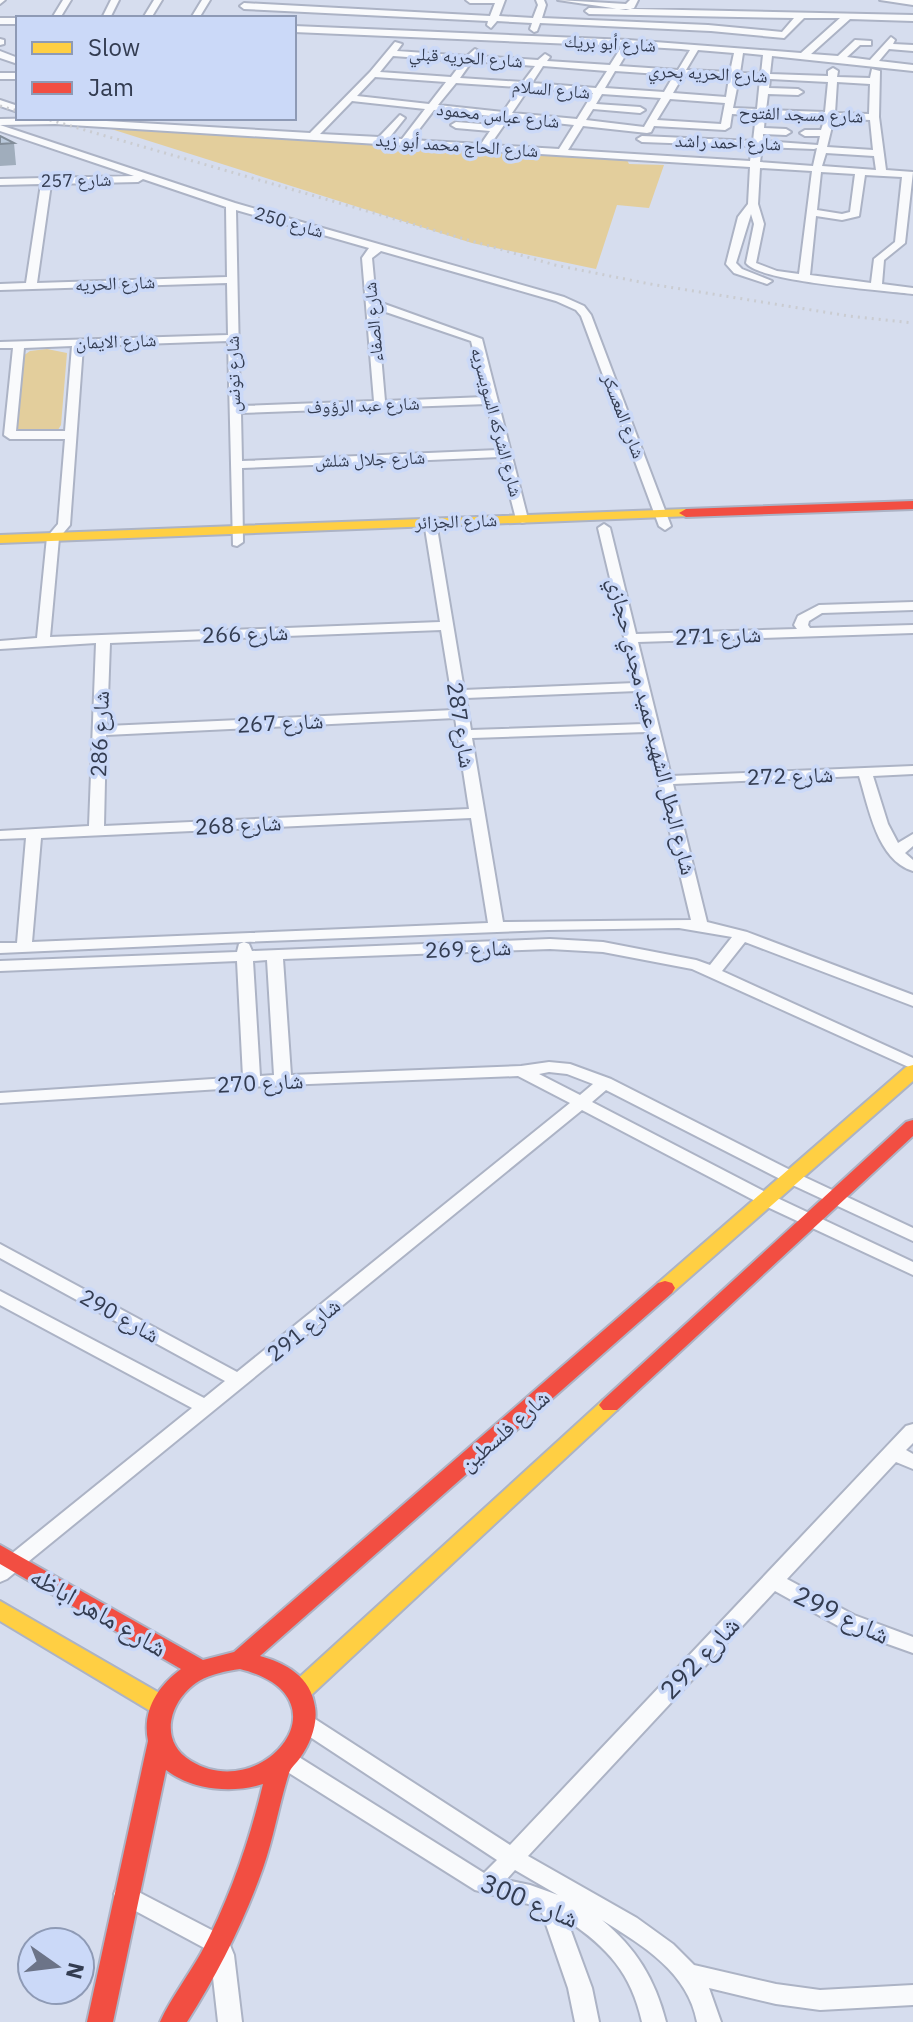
<svg xmlns="http://www.w3.org/2000/svg" width="913" height="2022" viewBox="0 0 913 2022" font-family="'IBM Plex Sans','Noto Naskh Arabic',sans-serif">
	<rect width="100%" height="100%" fill="#d6ddee"/>
	<path fill="#e3ce9c" d="M108,128L627,160L629,164L664,165L649,208L617,205L596,269L472,243Z
		M47,349L67,353L61,425L56,433L15,434L23,356L30,351Z"/>
	<g fill="none" stroke-linecap="round" stroke-linejoin="round">
		<g stroke="#acb3c5" stroke-width="4">
			<path id="street" d="M0,0H5L0,4Z
				M63,0H71L60,18H52Z
				M111,0H119L110,18H102Z
				M154,0H162L151,18H143Z
				M202,0H210L199,18H191Z
				M466,0H505L499,16L533,18L538,5L536,0H544L546,5L542,18L708,25L782,32L794,18L589,14L585,11L589,8L913,15V21L850,19L811,54L838,56L855,40L871,41V45H860L847,57L870,60L891,37L895,40L893,44L913,45V51L889,49L879,61L913,65V71L772,56L770,74L828,76V71L833,68L838,71L837,77L870,78L872,69L880,71L879,117L886,170L913,172L905,243L884,260L882,284L913,288V294C883,290 760,282 746,263L754,224L751,214L736,263L742,269L772,281L767,284L734,273L726,264L738,217L748,204L750,167L55,124L0,125V119L55,118L310,133L370,72L395,42L402,44L397,51L467,56L475,49L480,52L476,56L538,60L545,54L550,57L547,61L610,65L622,46L294,32V26L628,40L801,53L840,18H804L784,38L711,31L540,23L537,31L534,32L530,29L532,23L497,21L491,28L487,25L488,21L244,9L240,6L244,3L490,16L495,3H470ZM631,46L681,49L690,50L678,70L619,66ZM698,50L734,53L730,72L686,70ZM743,53L763,55L761,74L740,73ZM393,56L463,61L451,77L380,72ZM472,61L535,66L523,82L460,78ZM543,66L607,71L596,88L532,83ZM615,71L674,75L664,92L605,88ZM683,76L729,78L726,97L673,93ZM375,77L446,82L429,104L357,96ZM739,78L760,79L757,109L733,108ZM770,79L828,82L825,112L766,110L768,94L798,95L803,92L798,89L769,88ZM837,82L870,84L869,114L835,113ZM456,83L520,87L503,112L438,105ZM529,88L593,93L577,119L512,113ZM602,94L661,98L644,127L586,120L593,109L640,113L645,110L640,107L596,104ZM670,99L725,103L721,124L657,120ZM352,101L425,109L402,139L389,138L405,118L400,115L379,137L320,134ZM434,110L500,117L494,125L456,122L451,125L456,128L490,131L481,144L411,140ZM732,114L756,115L753,141L642,136L637,139L642,142L752,146L750,161L568,150L583,126L647,133L651,132L654,126L725,130L730,127ZM765,115L825,118L821,130H805L800,133L805,136H820L818,145L763,141V134L786,135L791,132L786,129L764,128ZM509,118L574,125L559,149L490,145ZM834,118L870,120L873,150L827,147ZM762,147L814,149L817,148L813,166L760,162ZM826,153L874,156L876,170L822,166ZM760,168L812,171L799,274L777,271L756,263L764,224L758,204ZM821,172L855,174L850,212L842,214L817,210ZM865,175L902,177L895,242L874,259L871,283L810,275L816,216L842,220L859,216Z
				M558,0L626,4L630,0H638L634,8L626,10Z
				M880,0H913V5Z
				M0,18H18V24H0Z
				M0,39L4,40V44L0,45Z
				M0,51L18,58V64L0,58Z
				M0,73H18V79H0Z
				M0,100L18,106V112L0,106Z
				M0,125L235,203L564,297L584,306L591,315L671,526L665,530L659,526L581,316L576,310L556,301L381,251L372,258L376,301L482,339L528,519L526,522L522,523L516,519L500,457L242,468L243,542L237,546L233,545L228,341L83,346L70,525L59,538L50,637L440,622L424,522L430,518L436,522L464,690L635,683L598,528L604,524L610,528L636,634L797,629L794,625L798,616L819,605L913,602V610L822,613L809,621L808,625L810,628L913,625V633L638,642L671,776L913,766V774L873,776L888,824L898,843L913,834V846L905,853L913,860V871C877,860 869,808 859,776L673,784L707,922L747,932L913,995V1006L745,942L722,971L913,1058V1069L692,969L603,952L550,949L283,959L291,1075L521,1066L549,1062L570,1064L611,1079L798,1174L913,1228V1241L786,1182L606,1090L592,1102L773,1196L913,1262V1275L761,1204L582,1110L7,1579L0,1582V1563L192,1408L0,1305V1291L204,1398L225,1381L0,1258V1244L237,1372L570,1103L518,1076L283,1085L0,1103V1093L243,1077L237,961L0,971V961L237,952L239,944L244,942L0,953V943H17L26,838L0,839V831L89,826L96,643L0,649V641L37,638L47,537L58,524L65,439H10L4,435L13,348H0V342L228,335L227,283L0,290V284L26,283L41,184L0,185V179L134,176L0,131ZM143,179L226,207L227,277L37,283L51,184L138,182ZM236,210L369,248L362,258L374,401L240,406ZM377,309L471,341L485,397L385,401ZM72,346L65,431H16L24,348ZM487,404L498,450L242,461L241,413ZM441,630L454,710L107,726L110,643ZM637,691L644,724L471,730L466,698ZM455,718L469,809L104,826L106,735ZM646,732L691,920L503,922L472,738ZM471,818L488,923L32,942L41,838ZM679,928L732,937L710,965L696,960L603,942L550,939L252,951L249,944L244,942L548,930ZM267,960L274,1075L260,1076L253,961ZM549,1072L567,1074L593,1084L580,1095L539,1074Z
				M913,1424V1443L906,1450L913,1454V1469L896,1462L787,1579L854,1615L913,1637V1653L840,1627L775,1591L528,1856L637,1918L673,1944L694,1965L776,1984L820,1990L913,1985V2005L820,2010L776,2004L709,1988L721,2022H697C688,1972 642,1945 602,1920C636,1948 655,1979 666,2022H642C631,1973 608,1948 567,1920L592,1988L599,2022H575L568,1988L540,1907L475,1890L278,1766L275,1760L278,1754L286,1751L294,1754L484,1873L497,1860L301,1731L297,1725L301,1719L308,1717L315,1719L510,1845L886,1447L906,1426ZM515,1870L558,1895L530,1885L506,1880Z
				M125,1885L227,1938L234,1955L242,2022H218L210,1951L117,1901L114,1894L117,1887Z"/>
		</g>
		<g stroke="#acb3c5" stroke-width="4">
			<path id="slow" d="M686,509L691,510V516L0,543V535Z
				M913,1065V1081L672,1293H658L655,1288L658,1283L906,1067Z
				M610,1397L617,1400L621,1405L617,1410L308,1698L300,1700L292,1698L288,1691L292,1684L603,1400Z
				M0,1601L168,1698L172,1705L168,1712L160,1714L152,1712L0,1621Z"/>
		</g>
		<g stroke="#acb3c5" stroke-width="4">
			<path id="jam" d="M913,501V509L686,517L679,513L686,509Z
				M913,1120V1136L617,1410H603L599,1405L603,1400L906,1122Z
				M665,1281L672,1283L675,1288L672,1293L260,1656C286,1663 311,1677 315,1707C318,1724 310,1744 300,1758C296,1764 291,1767 289,1773C279,1804 274,1837 263,1868C244,1922 218,1973 187,2022H160C171,1998 188,1976 201,1953C229,1900 249,1843 263,1784C232,1794 192,1790 166,1770L113,2022H87L148,1741C142,1711 157,1687 181,1669L0,1564V1545L203,1660L234,1652L658,1283ZM240,1669C352,1697 263,1805 191,1761C157,1741 170,1699 199,1681C211,1674 226,1671 240,1669Z"/>
		</g>
		<use href="#street" fill="#f9fafc" fill-rule="evenodd"/>
		<use href="#slow" fill="#ffcf43" fill-rule="evenodd"/>
		<use href="#jam" fill="#f24e42" fill-rule="evenodd"/>
		<path stroke="#caccd1" stroke-width="3" stroke-dasharray="2 5" stroke-linecap="butt" d="M0,106L18,111
			M43,118L555,265L650,284L849,316L913,323"/>
	</g>
	<path fill="#a0adbc" d="M14,143L16,165L0,166V144Z"/>
	<path fill="#bac9db" stroke="#828d99" stroke-width="2" d="M0,136L14,143L0,144Z"/>
	<g text-anchor="middle" dominant-baseline="central" stroke-width="7" stroke-linejoin="round" paint-order="stroke">
		<g font-size="18" fill="#333c51" stroke="#cbd9f8">
			<text transform="translate(610 43) rotate(3)">شارع أبو بريك</text>
			<text transform="translate(466 57) rotate(4)">شارع الحريه قبلي</text>
			<text transform="translate(708 73) rotate(3)">شارع الحريه بحري</text>
			<text transform="translate(551 89) rotate(5)">شارع السلام</text>
			<text transform="translate(801 114) rotate(2)">شارع مسجد الفتوح</text>
			<text transform="translate(498 115) rotate(6)">شارع عباس محمود</text>
			<text transform="translate(728 142) rotate(2)">شارع احمد راشد</text>
			<text transform="translate(457 145) rotate(4)">شارع الحاج محمد أبو زيد</text>
			<text transform="translate(76 180) rotate(-1)">شارع 257</text>
			<text transform="translate(289 222) rotate(16)">شارع 250</text>
			<text transform="translate(115 283) rotate(-2)">شارع الحريه</text>
			<text transform="translate(373 322) rotate(-95)">شارع الصفاء</text>
			<text transform="translate(116 341) rotate(-2)">شارع الايمان</text>
			<text transform="translate(233 374) rotate(-91)">شارع تونس</text>
			<text transform="translate(363 405) rotate(-2)">شارع عبد الرؤوف</text>
			<text transform="translate(624 416) rotate(69)">شارع المعسكر</text>
			<text transform="translate(497 422) rotate(75)">شارع الشركه السويسريه</text>
			<text transform="translate(370 459) rotate(-2)">شارع جلال شلش</text>
			<text transform="translate(456 521) rotate(-2)">شارع الجزائر</text>
		</g>
		<g font-size="22" fill="#333c51" stroke="#cbd9f8">
			<text transform="translate(245 633) rotate(-2)">شارع 266</text>
			<text transform="translate(718 635) rotate(-2)">شارع 271</text>
			<text transform="translate(280 722) rotate(-3)">شارع 267</text>
			<text transform="translate(462 725) rotate(81)">شارع 287</text>
			<text transform="translate(653 726) rotate(76)">شارع البطل الشهيد عميد مجدي حجازي</text>
			<text transform="translate(99 734) rotate(-88)">شارع 286</text>
			<text transform="translate(790 775) rotate(-2)">شارع 272</text>
			<text transform="translate(238 824) rotate(-3)">شارع 268</text>
			<text transform="translate(468 948) rotate(-2)">شارع 269</text>
			<text transform="translate(260 1082) rotate(-3)">شارع 270</text>
			<text transform="translate(120 1315) rotate(29)">شارع 290</text>
			<text transform="translate(303 1329) rotate(-39)">شارع 291</text>
			<text transform="translate(504 1430) rotate(-41)">شارع فلسطين</text>
		</g>
		<g font-size="26" fill="#333c51" stroke="#cbd9f8">
			<text transform="translate(99 1611) rotate(30)">شارع ماهر اباظه</text>
			<text transform="translate(842 1614) rotate(25)">شارع 299</text>
			<text transform="translate(699 1657) rotate(-47)">شارع 292</text>
			<text transform="translate(530 1900) rotate(22)">شارع 300</text>
		</g>
	</g>
	<rect x="16" y="16" width="280" height="104" fill="#cbd9f8" stroke="#8e9ab5" stroke-width="2"/>
	<rect x="32" y="42" width="40" height="12" fill="#ffcf43" stroke="#8e9ab5" stroke-width="2"/>
	<text x="88" y="56" font-size="24" fill="#333c51">Slow</text>
	<rect x="32" y="82" width="40" height="12" fill="#f24e42" stroke="#8e9ab5" stroke-width="2"/>
	<text x="88" y="96" font-size="24" fill="#333c51">Jam</text>
	<g transform="translate(56 1966) rotate(104)"><circle r="38" fill="#cbd9f8" stroke="#8e9ab5" stroke-width="2"/>
	<path d="M0-6L14 30L0 20L-14 30Z" fill="#6c7488"/>
	<text y="-12" font-size="22" font-weight="bold" text-anchor="middle" fill="#333c51">N</text>
	</g>
</svg>
